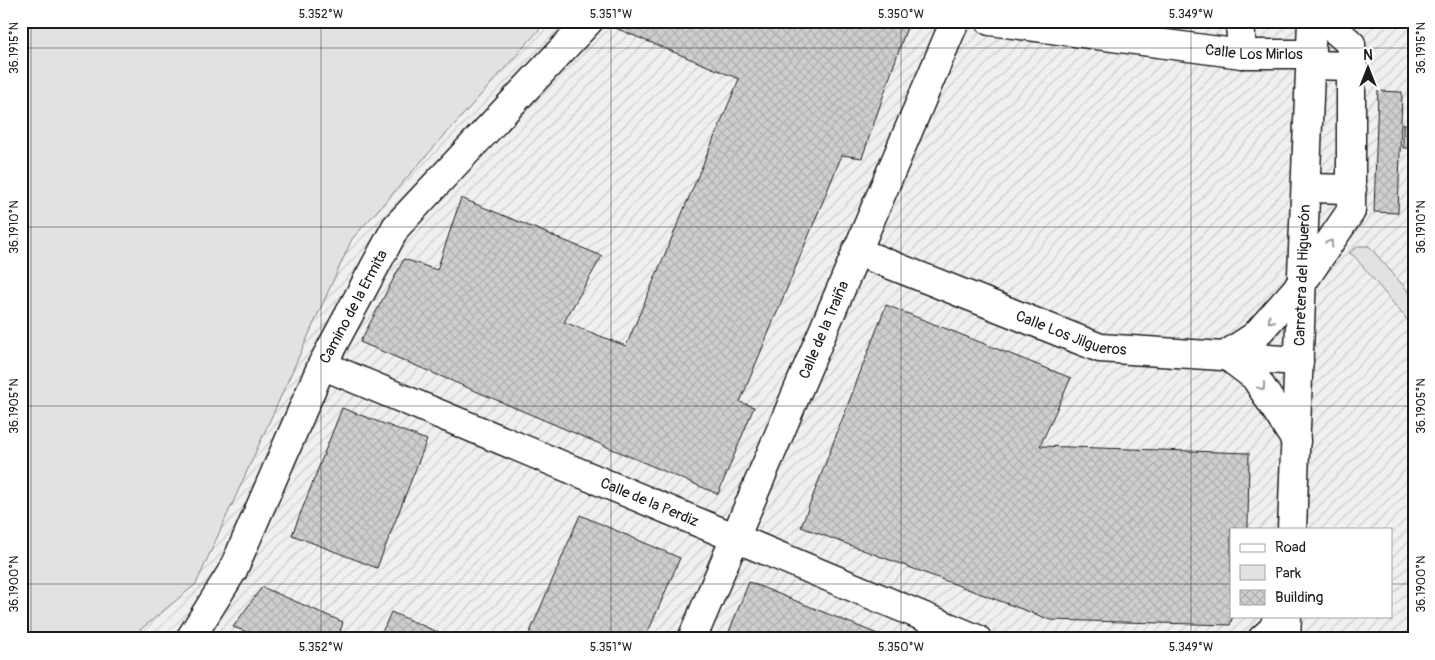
<svg xmlns="http://www.w3.org/2000/svg" width="1435" height="660" viewBox="0 0 1435 660" font-family="Pangolin,sans-serif">
	<defs>
		<pattern id="industrial-furrows" width="10" height="10" patternUnits="userSpaceOnUse" patternTransform="scale(1.25)"><rect width="10" height="10" fill="#f0f0f0"/><path d="M-1 1l2-2M0 10L10 0M9 11l2-2" fill="none" stroke="#cdcdcd"/></pattern>
		<pattern id="building-cross-hatch" width="8" height="8" patternUnits="userSpaceOnUse" patternTransform="scale(1.25)"><rect width="8" height="8" fill="#cecece"/><path d="M0 0l8 8M0 8l8-8" fill="none" stroke="#b0b0b0"/></pattern>
	</defs>
	<rect width="100%" height="100%" fill="#fff"/>
	<filter id="ink" filterUnits="userSpaceOnUse"><feTurbulence type="fractalNoise" baseFrequency=".02" numOctaves="2"/><feDisplacementMap in="SourceGraphic" scale="10" xChannelSelector="R" yChannelSelector="G"/><feConvolveMatrix kernelMatrix="1 2 1 2 8 2 1 2 1" color-interpolation-filters="sRGB"/></filter>
	<g filter="url(#ink)">
		<path fill="url(#industrial-furrows)" fill-rule="evenodd" d="M543,21H1355L1354,25L1406,24L1414,27V298L1402,285L1349,252L1414,328V639H129L196,584L352,239ZM1231,529H1391V616H1231Z"/>
		<path fill="#e2e2e2" stroke="#7f7f7f" d="M21,21H547L352,239L196,584L129,639H21Z
			M1355,21H1414V27L1406,24L1354,25Z
			M1358,246H1369L1414,298V328L1354,256L1349,253Z"/>
		<path fill="url(#building-cross-hatch)" stroke="#1c1c1c" d="M617,21H909L862,158L842,155L740,402L754,407L718,494L360,342L404,259L437,270L461,198L602,256L564,322L626,346L739,79L613,27Z
			M1378,91L1402,92L1398,213L1374,212Z
			M1403,124H1414V148H1403Z
			M886,305L1071,378L1040,446L1249,453L1248,529H1231V616H1233L1230,625L1051,620L801,527Z
			M342,408L427,440L377,568L292,535Z
			M580,515L680,558L645,639H527Z
			M749,582L890,639H726Z
			M262,587L343,622L338,639H267L233,627Z
			M391,612L454,639H379Z"/>
		<g fill="none" stroke-linecap="round" stroke-linejoin="round">
			<g stroke="#1c1c1c" stroke-width="31">
				<g id="minor">
					<path id="s1" d="M990,21L1242,54H1311"/>
					<path d="M1240,21L1242,54"/>
					<path d="M1310,65L1353,66"/>
					<path d="M1306,188L1352,189"/>
					<path id="s2" d="M856,251L1100,348L1299,361"/>
					<path d="M1302,283L1351,211V44L1325,21"/>
					<path id="s3" d="M322,365L977,639"/>
					<path id="s4" d="M190,639L233,570L322,365L396,227L589,21"/>
					<path id="s5" d="M692,639L955,21"/>
					<path d="M1262,639L1273,629L1278,616"/>
				</g>
			</g>
			<g stroke="#1c1c1c" stroke-width="31">
				<g id="major">
					<path d="M1296,441L1255,377L1226,355L1255,336L1302,283"/>
					<path id="s6" d="M1292,529L1312,21"/>
					<path d="M1286,639L1287,616"/>
				</g>
			</g>
			<use href="#minor" stroke="#fff" stroke-width="28"/>
			<use href="#major" stroke="#fff" stroke-width="28"/>
		</g>
		<defs><path id="oneway-chevron" d="M-2-3.5L2.5 0L-2 3.5" fill="none" stroke-width="1.6" stroke-linecap="round" stroke-linejoin="round" transform="scale(1.25)"/></defs>
		<g stroke="#999">
			<use href="#oneway-chevron" transform="translate(1330 243) rotate(-56)"/>
			<use href="#oneway-chevron" transform="translate(1271 320) rotate(133)"/>
			<use href="#oneway-chevron" transform="translate(1262 387) rotate(56)"/>
		</g>
	</g>
	<path fill="none" stroke="#1c1c1c" stroke-width="1" stroke-opacity="0.45" d="M31,21V639M321,21V639M611,21V639M901,21V639M1191,21V639M21,48H1414M21,227H1414M21,406H1414M21,584H1231M1391,584H1414"/>
	<g text-anchor="middle" dominant-baseline="central" stroke-width="4" stroke-linejoin="round" paint-order="stroke">
		<g font-size="15" fill="#1c1c1c" stroke="#fff">
			<text stroke="none"><textPath href="#s1" startOffset="266">Calle Los Mirlos</textPath></text>
			<text stroke="none"><textPath href="#s6" startOffset="254">Carretera del Higuerón</textPath></text>
			<text stroke="none"><textPath href="#s4" startOffset="371">Camino de la Ermita</textPath></text>
			<text stroke="none"><textPath href="#s5" startOffset="336">Calle de la Traiña</textPath></text>
			<text stroke="none"><textPath href="#s2" startOffset="231">Calle Los Jilgueros</textPath></text>
			<text stroke="none"><textPath href="#s3" startOffset="355">Calle de la Perdiz</textPath></text>
		</g>
	</g>
	<rect width="1435" height="660" fill="none" stroke="#fff" stroke-width="55"/>
	<rect x="1230" y="528" width="162" height="90" fill="#ffffff" stroke="#a4a4a4"/>
	<rect x="1240" y="544" width="25" height="8" fill="#ffffff" stroke="#a4a4a4"/>
	<text x="1275" y="552" font-size="15" fill="#1c1c1c">Road</text>
	<rect x="1240" y="565" width="25" height="15" fill="#e2e2e2" stroke="#a4a4a4"/>
	<text x="1275" y="578" font-size="15" fill="#1c1c1c">Park</text>
	<rect x="1240" y="590" width="25" height="15" fill="url(#building-cross-hatch)" stroke="#a4a4a4"/>
	<text x="1275" y="602" font-size="15" fill="#1c1c1c">Building</text>
	<g transform="translate(1368 68)" stroke="#ffffff" stroke-width="4" paint-order="stroke">
	<path d="M0-4L9 19L0 12L-9 19Z" fill="#1c1c1c"/>
	<text y="-8" font-size="14" font-weight="bold" text-anchor="middle" fill="#1c1c1c">N</text>
	</g>
	<rect x="28" y="28" width="1380" height="604" fill="none" stroke="#1c1c1c" stroke-width="2"/>
	<g font-size="12" text-anchor="middle" fill="#1c1c1c">
		<text x="321" y="18">5.352°W</text>
		<text x="611" y="18">5.351°W</text>
		<text x="901" y="18">5.350°W</text>
		<text x="1191" y="18">5.349°W</text>
		<text transform="translate(14 48) rotate(-90)" y="4">36.1915°N</text>
		<text transform="translate(1421 48) rotate(-90)" y="4">36.1915°N</text>
		<text transform="translate(14 227) rotate(-90)" y="4">36.1910°N</text>
		<text transform="translate(1421 227) rotate(-90)" y="4">36.1910°N</text>
		<text transform="translate(14 406) rotate(-90)" y="4">36.1905°N</text>
		<text transform="translate(1421 406) rotate(-90)" y="4">36.1905°N</text>
		<text transform="translate(14 584) rotate(-90)" y="4">36.1900°N</text>
		<text transform="translate(1421 584) rotate(-90)" y="4">36.1900°N</text>
		<text x="321" y="651">5.352°W</text>
		<text x="611" y="651">5.351°W</text>
		<text x="901" y="651">5.350°W</text>
		<text x="1191" y="651">5.349°W</text>
	</g>
</svg>
